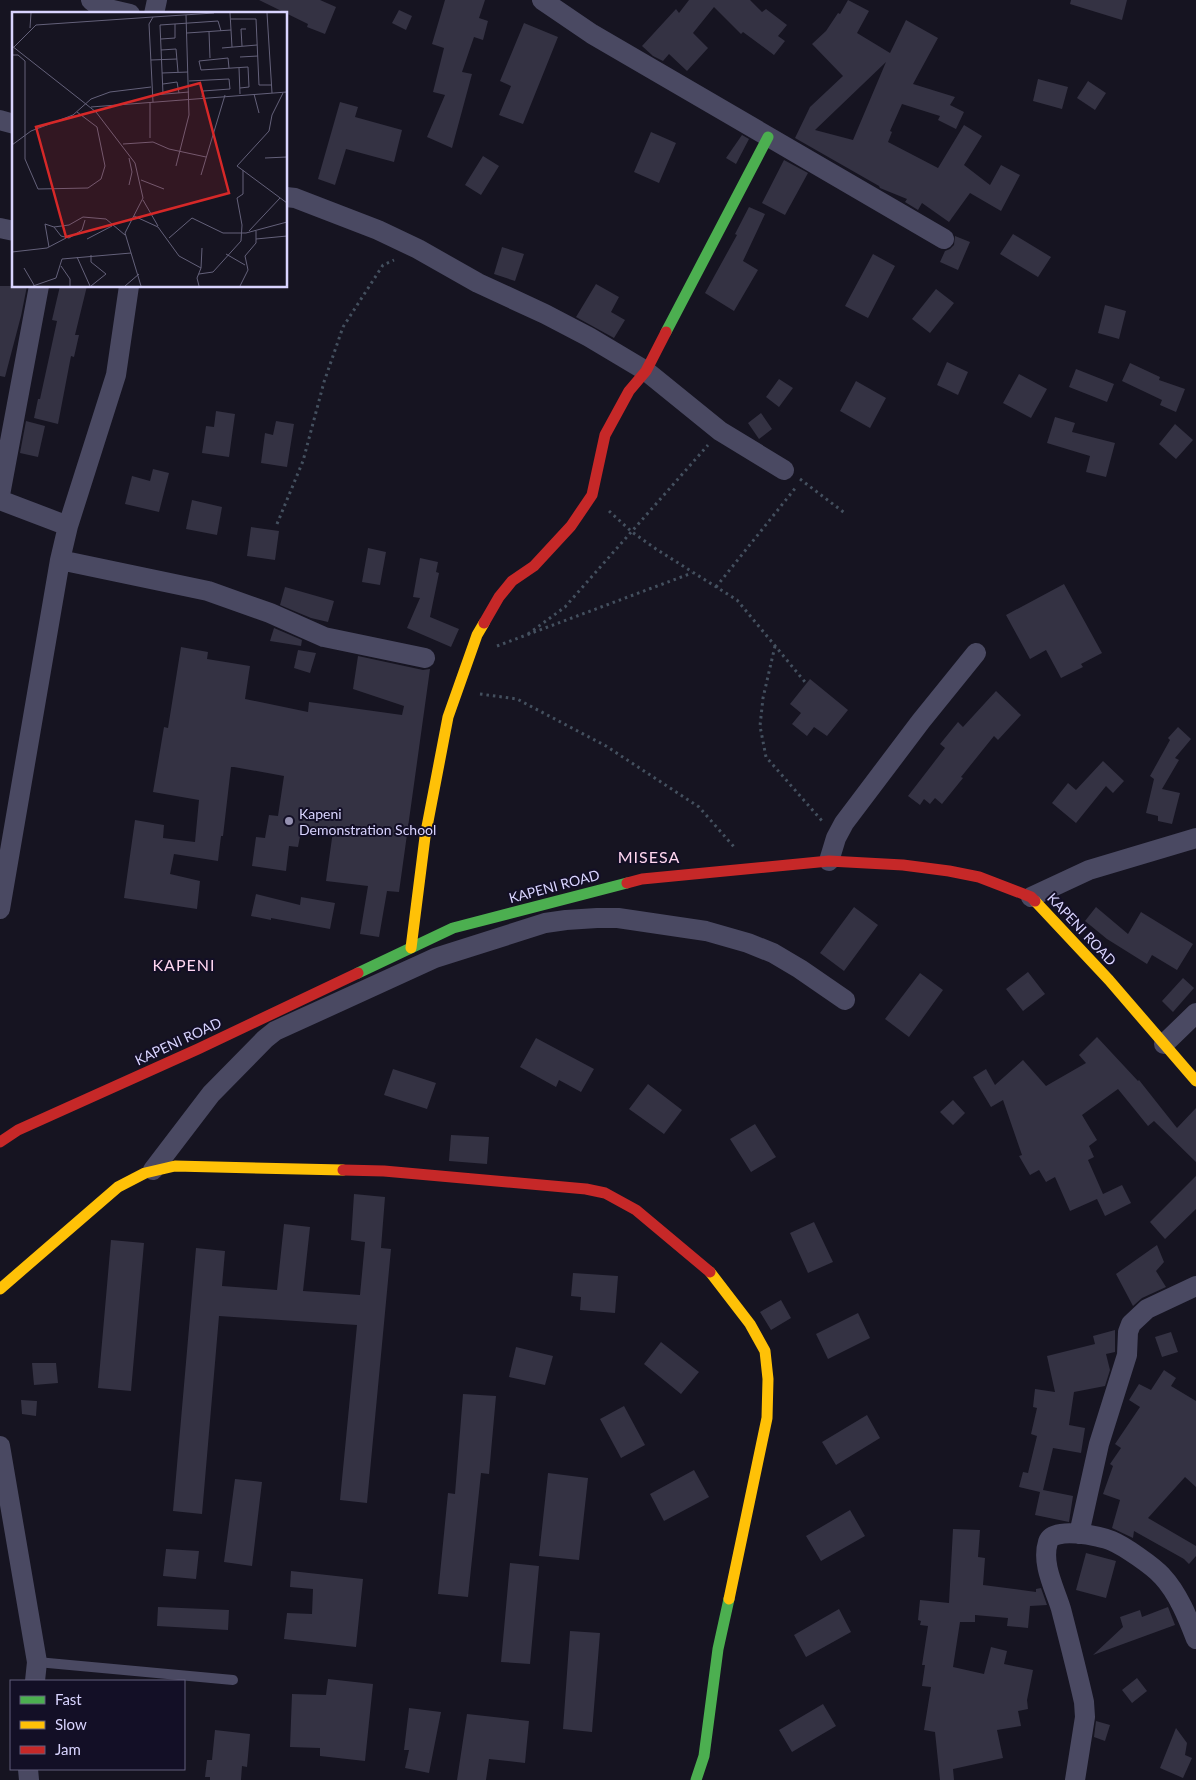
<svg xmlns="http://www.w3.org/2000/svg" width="1196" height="1780" viewBox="0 0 1196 1780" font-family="Lato,sans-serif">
	<rect width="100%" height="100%" fill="#161421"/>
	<path fill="#343243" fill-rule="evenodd" d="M259,0H320L336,7L325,34L307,27L308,24Z
		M445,0H485L479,18L488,21L483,40L474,37L462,72L472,74L452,148L427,137L445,95L433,92L444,48L432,44Z
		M689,0H750L762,12L766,9L787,25L778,36L785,41L774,55L743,32L741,34L714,7L693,33L708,48L687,71L669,54L663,61L653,56L642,46L676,9L679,13Z
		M848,0L869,11L857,33L890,53L906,20L938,38L913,84L955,97L950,105L964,112L956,129L938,120L940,116L902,104L890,131L892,132L888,142L938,168L964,125L982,136L964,165L990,185L1001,165L1020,175L1001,211L970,193L949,222L922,203L918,210L905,202L907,199L880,188L879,186L795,138L810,107L843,76L812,44L826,31L838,13L840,14ZM886,62L853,140L815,130Z
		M1071,0H1127L1122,20L1070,4Z
		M399,10L412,16L406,30L392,23Z
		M524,23L558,37L523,124L499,115L511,86L500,81Z
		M1038,79L1068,87L1062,109L1033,101Z
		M1088,81L1106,93L1095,110L1077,98Z
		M340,102L358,107L355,117L402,130L394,162L346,149L335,185L318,179Z
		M651,132L676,143L659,183L634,172Z
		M742,135L749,139L736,164L726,158Z
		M483,156L499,166L481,195L465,185Z
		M784,160L808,173L785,215L762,203Z
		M749,207L765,214L743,261L758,270L734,311L705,293L737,235L735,234Z
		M1013,234L1051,257L1038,277L1000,254Z
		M955,236L970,242L958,270L940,262L945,251L950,249L954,245Z
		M502,247L524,254L515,281L494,274Z
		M873,254L895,266L868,318L845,306Z
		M596,284L619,297L611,312L625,320L614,338L576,317Z
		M0,286H27L21,316L5,377L0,376Z
		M60,286H87L75,335H79L74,357L71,356L58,424L34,418L38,399H40L57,321L52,320Z
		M936,289L954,303L930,333L912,319Z
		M1105,305L1126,311L1119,339L1098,333Z
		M947,362L968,372L958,395L937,385Z
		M1130,363L1160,377L1159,380L1185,389L1176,412L1160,405L1162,400L1122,381Z
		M1076,369L1114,384L1107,402L1069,387Z
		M1019,374L1047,389L1031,418L1003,403Z
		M779,379L793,388L779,407L766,397Z
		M856,381L886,398L870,428L840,411Z
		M216,411L235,414L229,457L202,453L206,426L214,427Z
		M761,413L772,429L759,439L748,423Z
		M1055,417L1075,423L1072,432L1115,443L1106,477L1086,472L1090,456L1047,443Z
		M26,421L45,426L38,457L20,453Z
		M276,421L294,424L287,467L261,463L265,433L273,435Z
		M1175,424L1193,440L1176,459L1159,444Z
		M153,469L169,473L159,512L125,504L132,476L150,481Z
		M192,500L222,507L217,535L186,529Z
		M251,527L279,531L275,560L247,556Z
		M368,548L386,552L380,585L362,582Z
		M420,558L438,562L436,572L439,573L430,617L459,629L451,647L407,628L420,598L413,597Z
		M1064,584L1102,653L1081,664L1083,667L1061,678L1046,650L1030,659L1006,615Z
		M285,587L334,601L328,622L311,618L280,605Z
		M274,628L302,640L301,646L270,641Z
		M181,647L208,652L207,659L250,666L245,699L308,712L309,702L402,715L404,706L353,689L358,656L423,670L430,669L399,892L387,891L379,937L360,934L368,886L326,881L333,831L302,826L298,847L289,846L286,871L252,866L256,837L265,838L269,815L278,816L284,776L234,767H231L223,836H221L218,861L174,854L170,874L200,881L197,909L124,898L135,820L164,825L163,838L195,842L199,800L153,792L164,727L168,728Z
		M298,650L316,653L310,673L294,668Z
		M810,679L848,710L827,736L814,727L807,736L792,724L801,713L790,704Z
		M996,691L1021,715L998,740L994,736L961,777L963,778L942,804L935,798L930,804L924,799L920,805L908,796L945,748L940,744L958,722L963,727Z
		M1178,727L1191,739L1175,758L1179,760L1162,789L1180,793L1172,824L1158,821V816L1146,813L1154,779L1150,776L1170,740L1168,738Z
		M1103,761L1124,781L1113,793L1106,786L1076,823L1052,803L1068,783L1076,790Z
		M256,894L300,905L301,897L335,903L330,929L271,918V920L251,916Z
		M854,907L878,925L844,971L820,953Z
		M1096,907L1128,934L1141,912L1193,944L1177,970L1152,955L1147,964L1107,939L1085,921Z
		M1028,972L1045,994L1023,1011L1006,989Z
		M920,973L943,990L909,1037L885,1019Z
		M1183,978L1194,988L1173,1012L1162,1001Z
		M1097,1037L1138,1081L1139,1080L1177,1128L1196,1108V1162L1154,1121L1148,1126L1118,1089L1082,1115L1097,1140L1089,1146L1094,1157L1088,1160L1103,1194L1122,1185L1131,1203L1105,1216L1097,1199L1070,1211L1055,1177L1046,1182L1039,1170L1030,1175L1019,1156L1022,1155L1003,1100L991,1107L973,1077L986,1069L995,1085L1023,1060L1046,1086L1086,1063L1079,1055Z
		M536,1038L594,1069L581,1092L559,1080L556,1087L520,1067Z
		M393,1069L436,1083L427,1109L384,1095Z
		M648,1084L682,1110L664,1134L629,1109Z
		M953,1100L965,1113L953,1125L940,1112Z
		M755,1124L776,1157L751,1172L730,1139Z
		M451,1135L489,1137L487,1164L449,1161Z
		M1196,1176V1209L1165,1239L1150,1222Z
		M354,1194L385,1197L381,1248L391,1249L367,1503L340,1500L357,1325L219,1316L202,1514L173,1511L196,1248L225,1251L222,1286L277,1290L284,1224L310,1227L303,1291L360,1295L365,1242L351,1240Z
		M814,1222L833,1262L808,1273L790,1233Z
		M111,1240L144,1243L131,1391L98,1388Z
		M1157,1245L1164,1262L1156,1271L1166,1287L1142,1298L1133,1306L1116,1274Z
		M573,1273L618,1276L615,1313L580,1310L581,1297L571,1296Z
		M781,1300L791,1318L771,1330L760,1312Z
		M858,1313L870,1338L828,1359L816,1334Z
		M1115,1330V1352L1106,1354L1110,1370L1105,1386L1074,1392L1069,1425L1085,1428L1081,1453L1053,1448L1043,1490L1073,1496L1069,1522L1035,1515L1040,1492L1019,1487L1023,1472L1028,1473L1037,1436L1031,1434L1037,1408L1033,1407L1035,1389L1055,1392L1047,1356L1095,1344L1093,1336Z
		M1171,1332L1178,1352L1162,1357L1155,1337Z
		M661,1342L699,1372L681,1394L644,1364Z
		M516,1347L553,1356L545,1385L509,1377Z
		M32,1363H56L58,1383L34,1385Z
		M1164,1370L1176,1378L1171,1386L1196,1401V1487L1185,1477L1148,1518L1196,1546V1556L1189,1564L1184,1559L1134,1531L1133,1538L1112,1528L1120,1500L1103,1494L1113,1466L1110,1464L1121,1448L1115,1444L1140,1407L1129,1400L1139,1384L1151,1390Z
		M463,1394L496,1396L489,1474L481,1473L468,1597L438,1594L448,1493L455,1494Z
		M21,1400L37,1401L36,1416L22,1414Z
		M624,1406L645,1445L621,1458L600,1419Z
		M867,1415L880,1438L836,1465L822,1442Z
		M694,1470L709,1497L664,1521L650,1494Z
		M548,1473L588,1478L579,1560L539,1556Z
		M235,1479L262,1482L252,1566L224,1562Z
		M850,1510L865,1536L821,1561L806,1536Z
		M953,1529L980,1530L978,1557L985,1558L983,1585L1036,1592V1589L1041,1588L1047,1605L1030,1606L1028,1628L1007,1626L1008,1618L975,1615V1622H960L953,1667L984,1674L991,1647L1007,1651L1004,1664L1033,1670L1027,1700L1028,1709L1018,1711L1021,1726L997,1730L1003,1758L953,1769L954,1780H940L935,1732L924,1730L931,1687L922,1686L925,1665H922L928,1626L920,1625L921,1621L918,1620L920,1600L949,1603Z
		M166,1549L199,1551L196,1579L163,1576Z
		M1086,1553L1116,1561L1106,1598L1076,1590Z
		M510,1563L539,1566L530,1664L501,1662Z
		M291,1571L363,1579L356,1647L284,1639L287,1613L312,1614L313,1589L290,1587Z
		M158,1607L229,1610L228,1630L157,1626Z
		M1168,1607L1175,1625L1093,1655L1123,1627L1120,1617L1140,1610L1142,1617Z
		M839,1609L851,1632L806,1657L794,1635Z
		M570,1631L600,1633L592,1732L563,1729Z
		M1137,1678L1147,1691L1132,1703L1122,1690Z
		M328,1679L373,1684L365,1761L320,1756V1748L290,1747L292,1694L326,1695Z
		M823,1704L836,1726L792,1752L779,1730Z
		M409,1708L441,1712L429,1773L405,1768L409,1750H404Z
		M467,1714L529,1721L525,1763L489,1759L486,1780H457Z
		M1096,1721L1110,1725L1105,1741L1094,1737Z
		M1176,1728L1187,1743L1185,1755L1192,1758L1183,1778L1160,1768Z
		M215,1730L250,1734L247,1767L242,1766L241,1780H210V1777H205L207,1760H212Z"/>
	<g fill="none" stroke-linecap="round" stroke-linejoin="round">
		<path stroke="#44505f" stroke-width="3" stroke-dasharray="2.5 4" stroke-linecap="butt" d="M800,479L846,514
			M609,511L632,532L656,549L737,600L805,682
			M277,524L303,461L324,382L343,327L383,265L394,260
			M716,587L797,486
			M528,634L565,607L708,445
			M497,646L692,573
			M775,646L763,698L760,726L766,757L823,822
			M480,694L517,699L606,746L699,807L735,848"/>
		<path stroke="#4a4962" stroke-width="10" d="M37,1662L233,1680"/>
		<path stroke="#4a4962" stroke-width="20" d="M91,0L100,7L130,14
			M542,0L592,34L944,239
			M154,14L157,0
			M0,120L14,124
			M286,197L295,198L378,230L418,249L478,283L545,314L589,337L646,371L720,431L784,470
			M0,228L14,231
			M0,495L39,286
			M0,500L68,526
			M60,560L208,591L270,613L324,637L425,658
			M829,861L836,838L844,823L921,721L976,653
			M1031,897L1089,870L1196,838
			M0,909L60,560L68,526L116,375L129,286
			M1164,1044L1196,1013
			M153,1170L211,1094L265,1039L275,1031L435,958L545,923L566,920L597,918H618L706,931L748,943L773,953L800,969L845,1000
			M0,1446L37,1662L35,1681
			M1079,1534L1099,1444L1127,1355L1128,1332L1131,1324L1147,1309L1196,1286
			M28,1769L29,1780
			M1075,1780L1085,1717L1084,1702C1077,1671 1069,1640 1061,1609C1055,1589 1041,1564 1048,1542C1053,1526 1100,1536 1112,1541C1124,1546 1153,1566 1162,1576C1178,1593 1188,1618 1196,1639"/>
		<path stroke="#4caf50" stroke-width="11" d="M666,332L768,137
			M358,973L453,928L627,883
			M696,1780L704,1756L718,1649L729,1599"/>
		<path stroke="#ffc107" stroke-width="11" d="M1035,901L1109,980L1196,1081
			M411,948L425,837L448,717L477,635L484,623
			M710,1272L750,1324L765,1351L768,1379L767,1418L729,1599
			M0,1289L118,1187L145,1173L175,1166L343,1170"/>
		<path stroke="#c62828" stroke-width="11" d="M484,623L499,597L512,581L534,566L571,526L592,495L605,435L629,391L646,371L666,332
			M627,883L642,879L829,861L903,865L949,871L979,877L1031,897L1035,901
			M0,1142L18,1130L198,1049L358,973
			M343,1170L384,1171L586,1189L605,1193L636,1210L710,1272"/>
	</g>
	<circle fill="#9591b1" stroke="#130f26" stroke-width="2" cx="289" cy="821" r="5"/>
	<g text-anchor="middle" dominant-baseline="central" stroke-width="4" stroke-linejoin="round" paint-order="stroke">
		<g font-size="14" fill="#d9d4ff" stroke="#130f26" text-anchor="start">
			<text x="299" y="813">Kapeni<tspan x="299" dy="16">Demonstration School</tspan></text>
		</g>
		<g font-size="14" fill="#d9d4ff" stroke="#130f26">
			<text transform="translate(554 886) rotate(-15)">KAPENI ROAD</text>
			<text transform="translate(1082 929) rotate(47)">KAPENI ROAD</text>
			<text transform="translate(178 1041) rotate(-25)">KAPENI ROAD</text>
		</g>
		<g font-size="16" letter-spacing="1" fill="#ffd6f0" stroke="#130f26">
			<text x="649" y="856">MISESA</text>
			<text x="184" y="964">KAPENI</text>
		</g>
	</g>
	<g transform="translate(12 12)">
		<rect width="275" height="275" fill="#161421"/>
		<path fill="none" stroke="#64617a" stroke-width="1" d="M218,1L220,35M255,1L260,81M219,7H244L247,73H259M18,16L19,1M197,20L198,46M175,21L219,18M149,27L163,26V12M0,34L84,100L123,151L131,186L113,221L129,274M230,34L229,17H234M2,35L24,13L141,5M210,36L245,33M149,38L164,37L166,60M0,43H6L13,49V147L26,177L76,176L89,167L93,154L85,115L65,100M228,45L246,44M139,48L165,47M217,56L216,46L187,49L189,58L236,55L237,75L228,76M227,56L228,82M150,61L176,60M177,69L217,67L218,77L191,79L190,85M151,72L165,70L167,81M271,81L260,103L257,119L225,154L275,191M151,82L148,13L206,9L209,19M242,82L247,101M142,83L177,80M138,90V126M141,90L137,12L141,5L202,1M79,95L275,80M111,132L141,130L157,137L194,145M0,133L19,119L61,103L79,87L98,80L139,75M253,146L275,145M164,154L177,103L174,3M189,163L213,83M129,168L152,177M117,173L120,160L117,146M131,188L146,214M122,204L146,215L167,244L189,256M42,215L49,224L57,226L70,218L73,208M237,219L268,186M157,226L180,206L211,221H234L275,210M75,227L100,214M244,227L275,224M37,235L33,212L42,215L57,213L71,205L94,207L113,223M0,240L35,236L54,226M214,242L233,253M79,243V250L94,262L79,274M65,245L78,274M49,254L58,267V274M12,256L22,273M187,262L201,260L229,229L230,213L225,186L231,182V158M21,274L44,266L50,247L119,241M113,274L127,262M187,274L185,266L189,256L190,236M228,274L236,258L233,244L244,231V219"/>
		<path fill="#d62828" fill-opacity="0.15" stroke="#d62828" stroke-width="2.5" d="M188,71L217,181L54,225L24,115Z"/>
		<rect width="275" height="275" fill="none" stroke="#d9d4ff" stroke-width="2.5"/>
	</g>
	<rect x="10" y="1680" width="175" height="90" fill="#130f26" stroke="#625e7d"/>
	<rect x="20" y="1696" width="25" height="8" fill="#4caf50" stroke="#625e7d"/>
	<text x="55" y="1705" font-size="15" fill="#d9d4ff">Fast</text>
	<rect x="20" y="1721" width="25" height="8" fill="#ffc107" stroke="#625e7d"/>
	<text x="55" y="1730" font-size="15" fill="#d9d4ff">Slow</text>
	<rect x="20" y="1746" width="25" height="8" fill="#c62828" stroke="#625e7d"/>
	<text x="55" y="1755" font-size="15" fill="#d9d4ff">Jam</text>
</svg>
